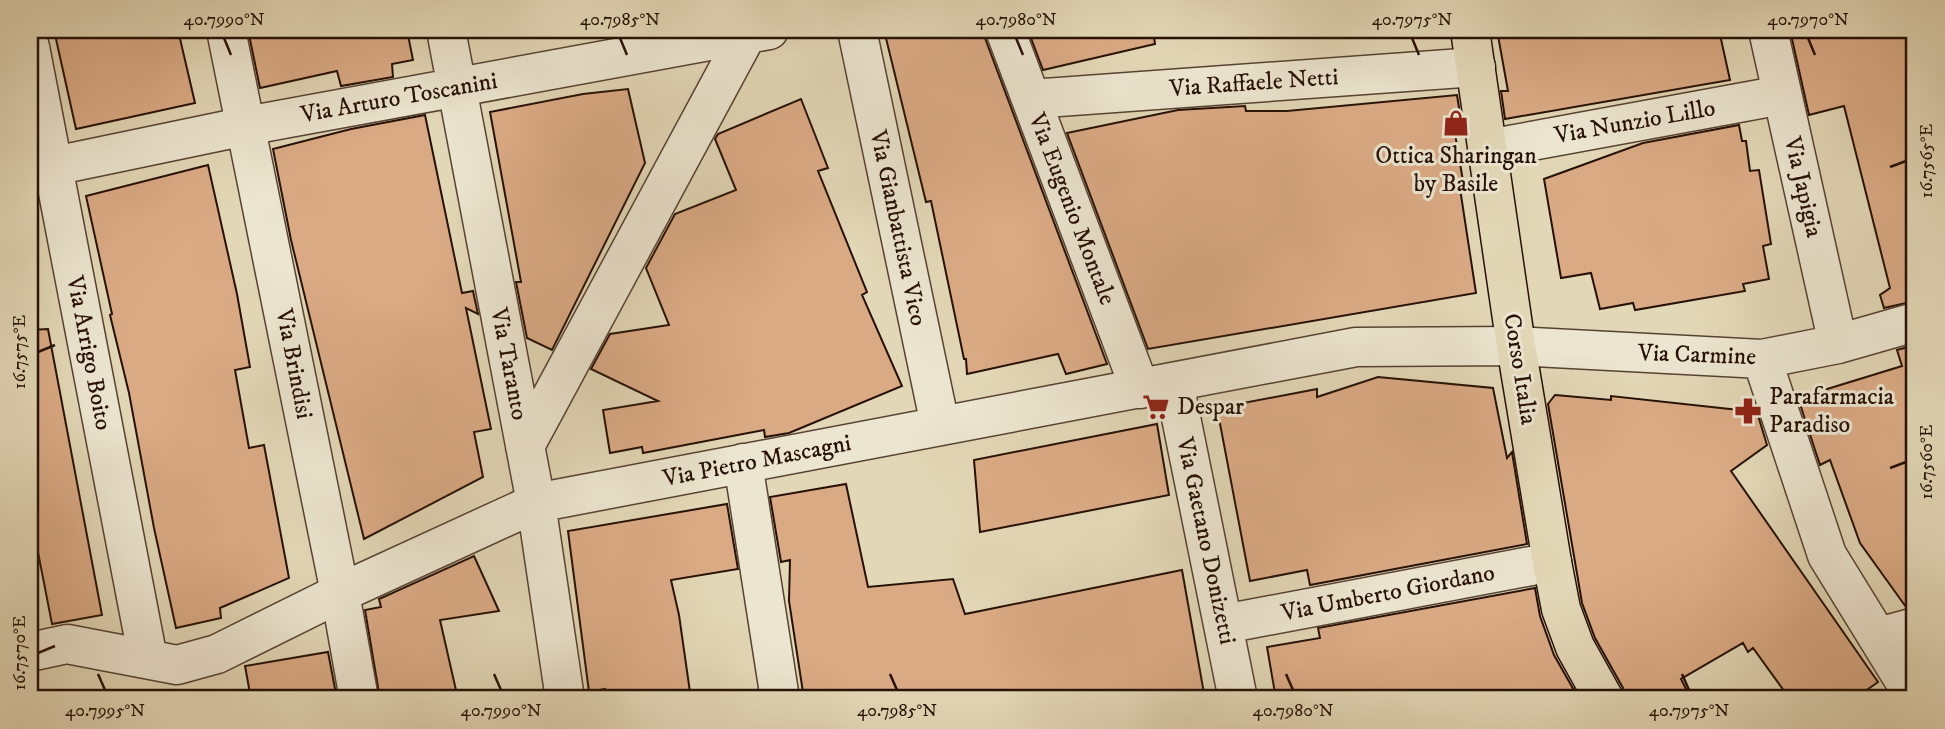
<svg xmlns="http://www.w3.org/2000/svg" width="1945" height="729" viewBox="0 0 1945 729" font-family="'IM FELL DW Pica',serif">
	<rect width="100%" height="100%" fill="#e2d7b6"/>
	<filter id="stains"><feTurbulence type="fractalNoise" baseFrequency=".00286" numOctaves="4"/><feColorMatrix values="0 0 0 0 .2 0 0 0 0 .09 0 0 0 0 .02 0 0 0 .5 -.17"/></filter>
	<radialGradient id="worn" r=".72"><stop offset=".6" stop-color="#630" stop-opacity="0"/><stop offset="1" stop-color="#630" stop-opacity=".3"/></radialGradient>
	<path fill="#daaa85" stroke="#271106" stroke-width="2" d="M54,30H178L195,103L76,129Z
		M248,30H407L413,60L392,64L393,77L341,86L337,71L260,88Z
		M884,30H984L985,38L1107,364L1066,374L1058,354L967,374L966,359H964L931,201L926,202Z
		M1028,30H1153L1155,44L1043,70Z
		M1497,30H1719L1730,80L1505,119L1501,91H1508Z
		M1790,30H1915V301L1884,308L1880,295L1890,288L1844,106L1809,115Z
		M628,89L645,163L552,350L527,338L516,282H521L490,112L583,94Z
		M1457,95L1462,126L1454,128L1463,181L1459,182L1476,293L1148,349L1067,133L1178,110L1245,106L1246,111H1287Z
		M801,99L828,168L818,171L867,292L862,295L902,386L789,433L765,437L764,430L643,453L642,447L610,453L603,410L658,401L591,369L610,334L669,325L646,268L675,214L736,190L715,139L718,134Z
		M425,115L462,293L473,291L478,314L466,308L491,429L474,432L483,477L364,539L291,240L273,149L351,129Z
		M1739,125L1742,141H1746L1750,171L1759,170L1771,244L1763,246L1769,279L1743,284L1745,291L1635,310L1633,303L1600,309L1591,273L1561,278L1544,179L1643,143Z
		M208,165L237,294L250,367L235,370L249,448L264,445L289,578L220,608L221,618L176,628L154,528L129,393L110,315L112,314L86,196Z
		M48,329L102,615L52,624L37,547L30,542V330Z
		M1915,345V606L1906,607L1860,543L1830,460L1820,465L1798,398L1902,366L1897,350Z
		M1378,377L1493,388L1507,458L1512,452L1527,544L1310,585L1307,570L1250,581L1217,408L1317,389V397Z
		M1555,395L1611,400V396L1757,412L1767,445L1731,471L1878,682L1854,699H1790L1753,648L1748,652L1743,643L1681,679L1691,699H1626L1623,688L1595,638L1582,603L1548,404Z
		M1157,424L1169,495L980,532L974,460Z
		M846,484L868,587L953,579L965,614L1182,570L1205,699H804L789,601L790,560L781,562L770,497Z
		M727,504L738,569L671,580L679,615L691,699H607L605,689L589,692L568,531Z
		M474,556L499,611L440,620L458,699H380L365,610L381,607L379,599Z
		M1535,588L1540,616L1554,655L1579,699H1276L1267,647L1320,638L1318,628Z
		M328,652L337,699H251L245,666Z"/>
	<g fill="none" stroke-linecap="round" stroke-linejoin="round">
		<g stroke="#564232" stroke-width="41">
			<path id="minor" d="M226,30L340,593L359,699
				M446,30L536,503L565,699
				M857,30L940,425
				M1005,30L1140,389
				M1768,30L1838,344
				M30,47L148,659
				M1031,99L1476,67
				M1488,149L1782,95
				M30,171L246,126L769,30
				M1762,359L1827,555L1915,698
				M1174,383L1238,699
				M525,446L747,34
				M743,463L780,699
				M1224,624L1552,562
				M1878,637L1915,627
				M30,652L67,644L177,665L217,654L340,593L536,503L1356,347L1516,346L1762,359L1838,344L1915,322"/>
		</g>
		<g stroke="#271106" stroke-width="41">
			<path id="major" d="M1470,30L1516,346L1552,562L1561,609L1575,647L1604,699"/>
		</g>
		<use href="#minor" stroke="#ece5d0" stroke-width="38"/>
		<use href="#major" stroke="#e2d7b6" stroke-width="38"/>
	</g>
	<path fill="none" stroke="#271106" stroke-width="2.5" d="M224,38L231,55M620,38L627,55M1016,38L1023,55M1412,38L1419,55M1808,38L1815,55M1890,167L1906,161M38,352L55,345M1890,468L1906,462M38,653L55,646M98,674L105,690M494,674L501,690M890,674L897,690M1286,674L1293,690M1682,674L1689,690"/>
	<defs>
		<g id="shop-bare" transform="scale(2.1)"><path d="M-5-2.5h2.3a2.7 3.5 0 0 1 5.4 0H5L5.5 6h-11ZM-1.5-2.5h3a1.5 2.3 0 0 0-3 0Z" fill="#8f2418" stroke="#ece5d0" stroke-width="2.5" paint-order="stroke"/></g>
		<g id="supermarket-bare" transform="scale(2.1)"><path d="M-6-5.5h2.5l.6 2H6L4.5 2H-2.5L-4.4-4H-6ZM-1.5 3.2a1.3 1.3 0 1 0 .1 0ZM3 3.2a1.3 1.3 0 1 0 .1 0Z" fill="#8f2418" stroke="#ece5d0" stroke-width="2.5" paint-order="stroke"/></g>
		<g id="pharmacy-bare" transform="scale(2.1)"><path d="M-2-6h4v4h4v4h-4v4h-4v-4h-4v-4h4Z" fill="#8f2418" stroke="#ece5d0" stroke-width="2.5" paint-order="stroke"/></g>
	</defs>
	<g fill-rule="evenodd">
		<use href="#shop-bare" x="1456" y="123"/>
		<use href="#supermarket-bare" x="1156" y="407"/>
		<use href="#pharmacy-bare" x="1748" y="411"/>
	</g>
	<g text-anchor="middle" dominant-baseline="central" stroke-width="6" stroke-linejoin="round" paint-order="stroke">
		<g font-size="24" fill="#271106" stroke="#ece5d0">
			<text transform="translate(1254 83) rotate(-4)">Via Raffaele Netti</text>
			<text transform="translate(399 98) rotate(-10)">Via Arturo Toscanini</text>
			<text transform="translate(1635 122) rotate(-10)">Via Nunzio Lillo</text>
			<text transform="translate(1803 187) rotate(77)">Via Japigia</text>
			<text transform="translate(1072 209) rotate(69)">Via Eugenio Montale</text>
			<text transform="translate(898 228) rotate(78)">Via Gianbattista Vico</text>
			<text transform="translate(89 353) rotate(79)">Via Arrigo Boito</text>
			<text transform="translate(1697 355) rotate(2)">Via Carmine</text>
			<text transform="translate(294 364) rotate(79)">Via Brindisi</text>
			<text transform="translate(509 364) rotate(79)">Via Taranto</text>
			<text transform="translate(1520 369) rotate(81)">Corso Italia</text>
			<text transform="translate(757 461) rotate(-11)">Via Pietro Mascagni</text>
			<text transform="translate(1206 541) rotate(78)">Via Gaetano Donizetti</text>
			<text transform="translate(1388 593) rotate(-11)">Via Umberto Giordano</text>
		</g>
		<g font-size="24" fill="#271106" stroke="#ece5d0" text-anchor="start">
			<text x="1456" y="156" text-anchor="middle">Ottica Sharingan<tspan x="1456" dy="28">by Basile</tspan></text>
			<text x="1769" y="397">Parafarmacia<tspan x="1769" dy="28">Paradiso</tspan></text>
			<text x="1177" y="407">Despar</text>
		</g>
	</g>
	<rect width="1945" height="729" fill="none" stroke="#e2d7b6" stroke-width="77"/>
	<rect x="38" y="38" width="1868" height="652" fill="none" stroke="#271106" stroke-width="2.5"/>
	<g font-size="18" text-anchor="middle" fill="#271106">
		<text x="224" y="25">40.7990°N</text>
		<text x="620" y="25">40.7985°N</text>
		<text x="1016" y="25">40.7980°N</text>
		<text x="1412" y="25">40.7975°N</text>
		<text x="1808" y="25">40.7970°N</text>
		<text transform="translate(1926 161) rotate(-90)" y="6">16.7565°E</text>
		<text transform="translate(19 352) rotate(-90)" y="6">16.7575°E</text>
		<text transform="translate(1926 462) rotate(-90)" y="6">16.7560°E</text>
		<text transform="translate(19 653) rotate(-90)" y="6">16.7570°E</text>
		<text x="105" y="716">40.7995°N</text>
		<text x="501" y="716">40.7990°N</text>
		<text x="897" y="716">40.7985°N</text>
		<text x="1293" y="716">40.7980°N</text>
		<text x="1689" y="716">40.7975°N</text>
	</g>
	<rect width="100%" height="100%" filter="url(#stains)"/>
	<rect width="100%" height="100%" fill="url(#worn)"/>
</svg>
